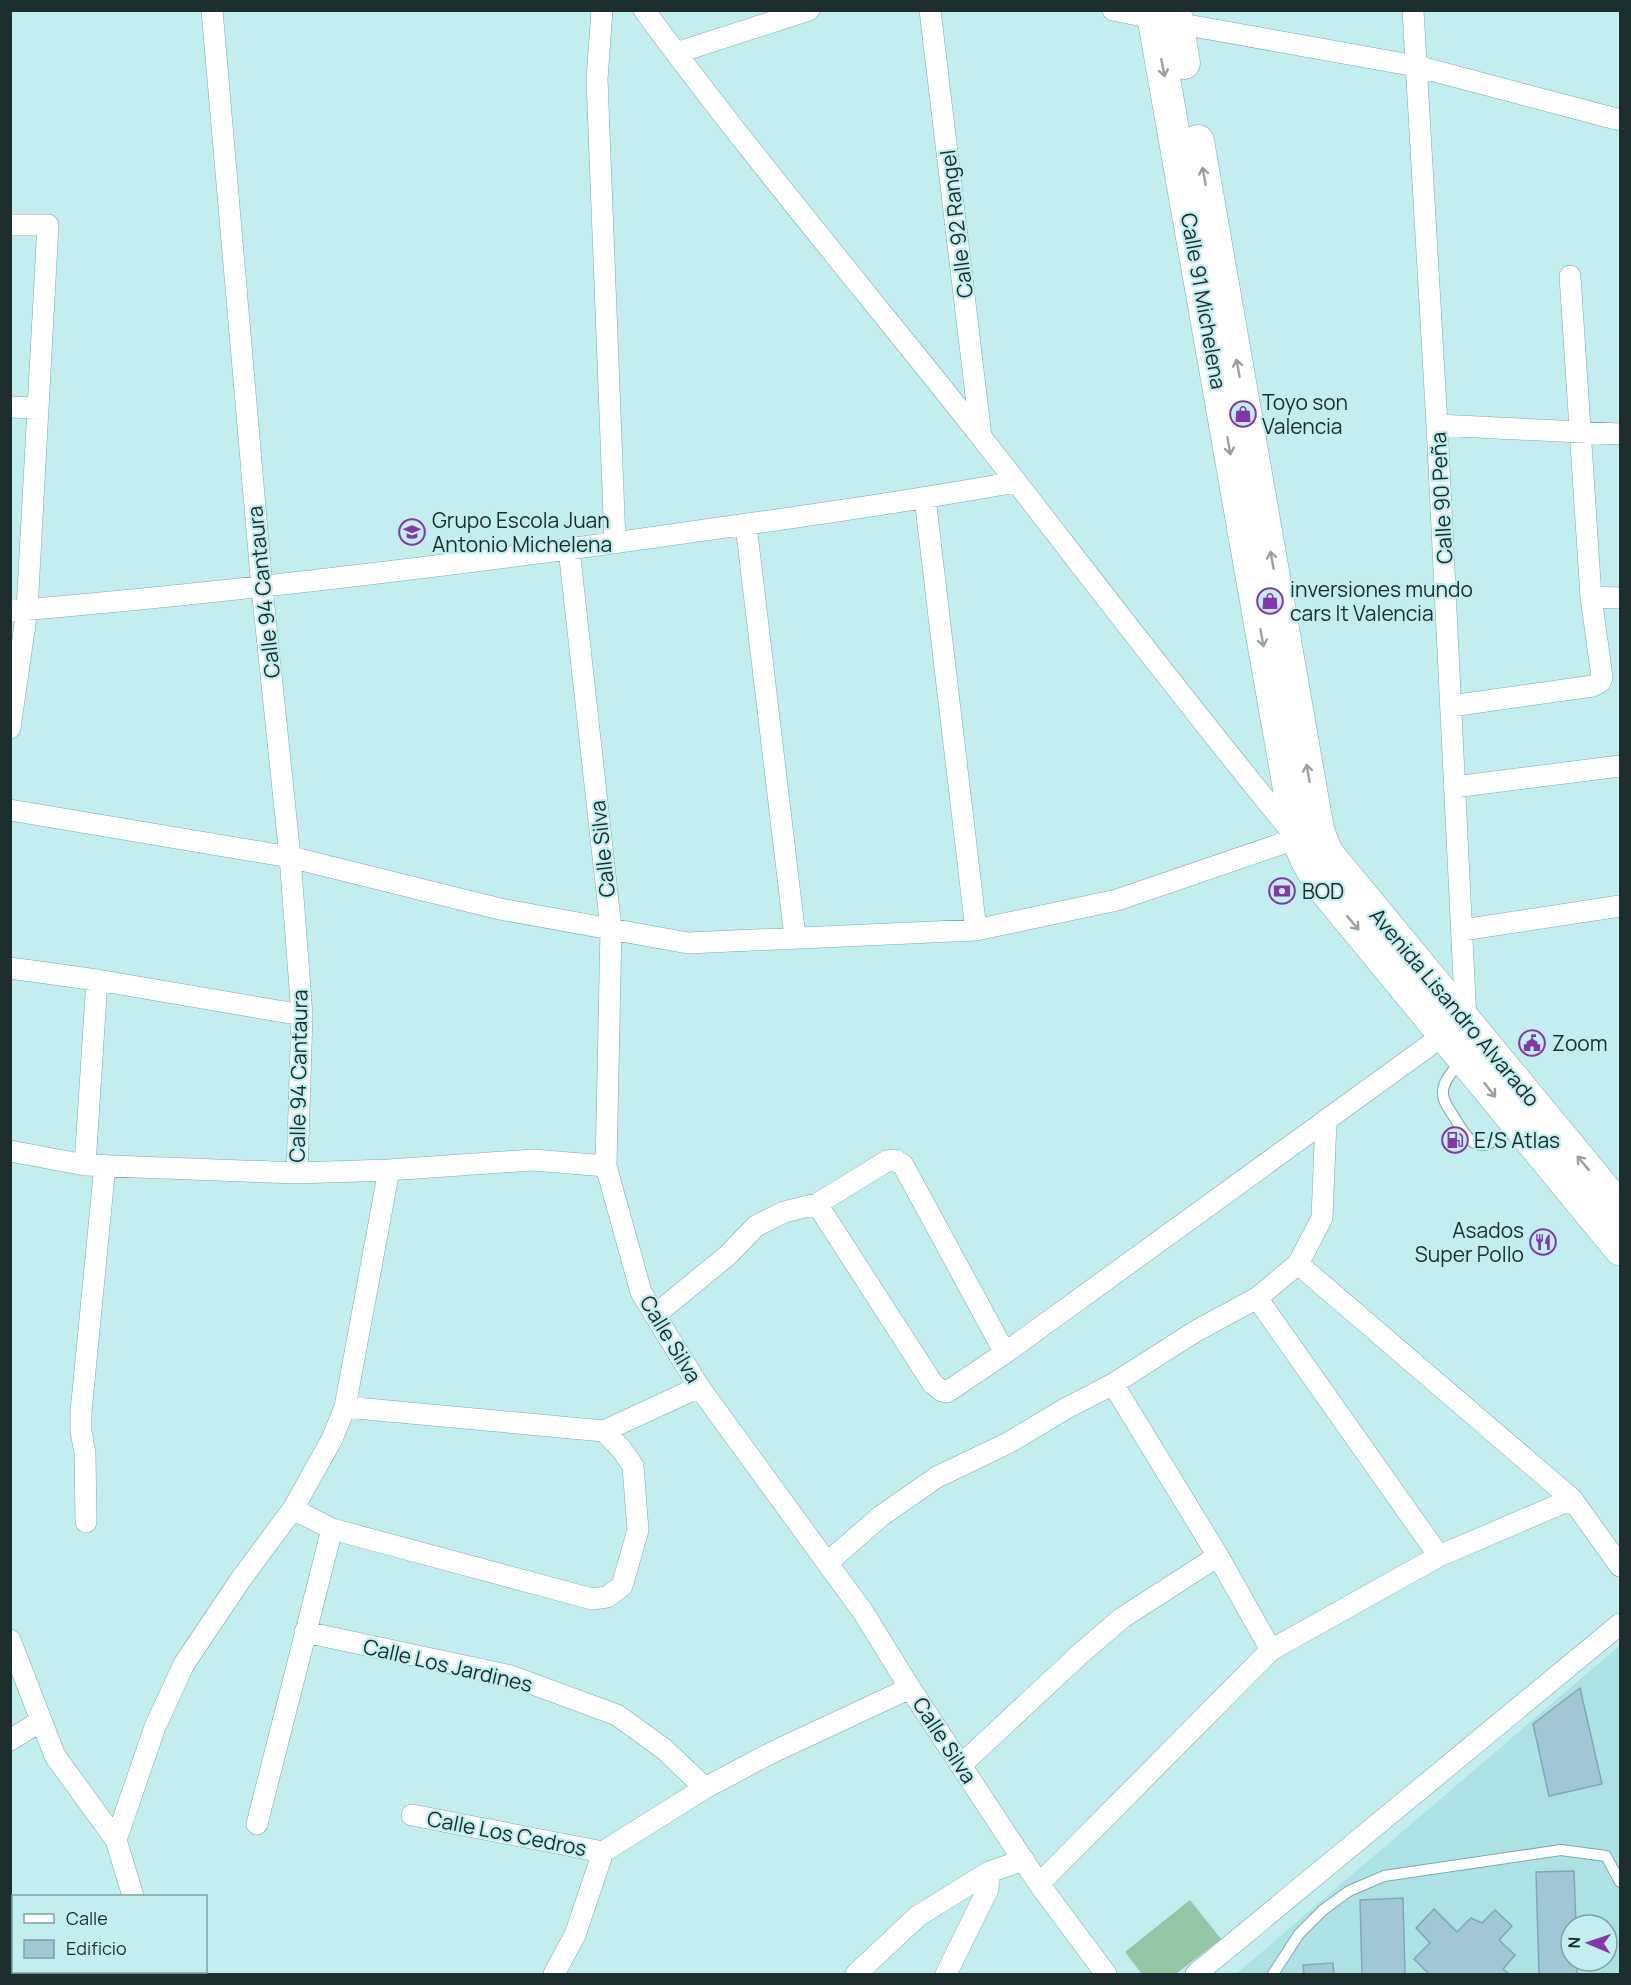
<svg xmlns="http://www.w3.org/2000/svg" width="1631" height="1985" viewBox="0 0 1631 1985" font-family="Manrope,sans-serif">
	<rect width="100%" height="100%" fill="#c2eef0"/>
	<path fill="#ace2e4" fill-rule="evenodd" d="M1620,1645V1974H1236ZM1571,1925H1607V1961H1571Z"/>
	<path fill="#93c6a3" d="M1190,1900L1221,1939L1176,1974H1142L1125,1952Z"/>
	<path fill="#a1c7d5" stroke="#80a6b3" stroke-width="1.5" d="M1580,1688L1602,1784L1549,1796L1533,1724Z
		M1574,1871L1576,1925H1571V1961H1577V1974H1539L1536,1872Z
		M1403,1898L1405,1974H1362L1360,1900Z
		M1434,1909L1457,1932L1471,1918L1482,1923L1495,1910L1512,1926L1499,1940L1515,1955L1503,1969L1509,1974H1429L1414,1959L1430,1943L1416,1928Z
		M1333,1963L1334,1974H1296H1304L1303,1965Z"/>
	<g fill="none" stroke-linecap="round" stroke-linejoin="round">
		<g stroke="#7ea8aa" stroke-width="12">
			<path id="lane" d="M1461,1060C1455,1069 1443,1080 1443,1092C1442,1101 1450,1110 1454,1117C1476,1154 1482,1152 1514,1126
				M1273,1974L1299,1934L1323,1910L1349,1891L1384,1876L1561,1850L1606,1856L1620,1882"/>
		</g>
		<g stroke="#7ea8aa" stroke-width="22">
			<path id="street" d="M212,10L262,588L290,857L302,1015L297,1173
				M602,10L597,79L615,542
				M644,10C752,157 869,295 982,438C1086,571 1188,706 1296,837
				M930,10L981,437
				M1113,10L1153,18
				M1413,10L1437,425L1466,1021
				M1176,23L1416,66L1620,120
				M676,53L809,10
				M10,225H48L27,610L10,728
				M10,407L38,408
				M1437,425L1620,434
				M925,498L976,930
				M746,525L795,937
				M569,549L611,929L606,1166L641,1292L699,1387L863,1612L910,1688L1039,1884L1106,1974
				M1591,597L1620,598
				M10,611C212,594 413,570 613,543C748,524 882,506 1016,482
				M1451,706L1593,686L1600,682L1602,677L1591,597L1570,276
				M1454,787L1620,766
				M10,810L290,857L500,909L688,943L976,930L1117,900L1310,834
				M1462,930L1620,906
				M10,968L97,980L302,1015
				M10,1151L85,1165L297,1173L389,1170L533,1160L606,1166
				M85,1165L97,980
				M817,1204L933,1384L942,1391L947,1392L1005,1353L1445,1034
				M1298,1264L1572,1499L1620,1566
				M1257,1298L1439,1556
				M655,1315L728,1255L756,1226L784,1212L817,1204L887,1161L895,1160L903,1165L1005,1353
				M1113,1384L1218,1556L1271,1650
				M604,1431L699,1387
				M293,1509L332,1529
				M86,1522L85,1453L81,1432V1412L105,1165
				M827,1563L881,1516L937,1477L1008,1443L1065,1409L1113,1384L1196,1331L1257,1298L1298,1264L1322,1218L1326,1120
				M305,1632L511,1676L617,1715L664,1749L705,1788
				M10,1640L55,1756L116,1840L133,1896
				M10,1740L41,1721
				M961,1765L1080,1654L1122,1618L1218,1556
				M412,1815L603,1852
				M257,1824L332,1529L592,1599L607,1597L622,1586L638,1530L633,1466L622,1450L604,1431L345,1407
				M116,1840L155,1727L184,1664L241,1579L293,1509L332,1439L345,1407L389,1170
				M1039,1884L1271,1650L1439,1556L1572,1499
				M154,1972L155,1974
				M554,1974L575,1935L603,1852L705,1788L771,1753L910,1688
				M856,1974L918,1916L989,1872L1024,1860
				M946,1974L988,1889L989,1872
				M1196,1974L1620,1624"/>
		</g>
		<g stroke="#7ea8aa" stroke-width="33">
			<path id="secondary" d="M1152,10L1298,840L1307,861L1320,884L1620,1249
				M1175,10L1184,63
				M1198,141L1318,830L1327,853L1620,1208"/>
		</g>
		<use href="#lane" stroke="#fff" stroke-width="10"/>
		<use href="#street" stroke="#fff" stroke-width="21"/>
		<use href="#secondary" stroke="#fff" stroke-width="32"/>
	</g>
	<defs><path id="oneway-shaft" d="M-6 0H5M1.5-3L5.5 0L1.5 3" fill="none" stroke-width="1.6" stroke-linecap="round" stroke-linejoin="round" transform="scale(1.5)"/></defs>
	<g stroke="#99a0a1">
		<use href="#oneway-shaft" transform="translate(1163 68) rotate(79)"/>
		<use href="#oneway-shaft" transform="translate(1204 176) rotate(-100)"/>
		<use href="#oneway-shaft" transform="translate(1238 368) rotate(-100)"/>
		<use href="#oneway-shaft" transform="translate(1229 446) rotate(80)"/>
		<use href="#oneway-shaft" transform="translate(1272 560) rotate(-100)"/>
		<use href="#oneway-shaft" transform="translate(1262 638) rotate(80)"/>
		<use href="#oneway-shaft" transform="translate(1308 773) rotate(-100)"/>
		<use href="#oneway-shaft" transform="translate(1353 923) rotate(50)"/>
		<use href="#oneway-shaft" transform="translate(1490 1090) rotate(52)"/>
		<use href="#oneway-shaft" transform="translate(1583 1163) rotate(-130)"/>
	</g>
	<defs>
		<g id="shop-ring" transform="scale(1.35)"><circle r="9.5" fill="#c2eef0" stroke="#8337a8" stroke-width="1.5"/><path d="M-5-2.5h2.3a2.7 3.5 0 0 1 5.4 0H5L5.5 6h-11ZM-1.5-2.5h3a1.5 2.3 0 0 0-3 0Z" fill="#8337a8"/></g>
		<g id="school-ring" transform="scale(1.35)"><circle r="9.5" fill="#c2eef0" stroke="#8337a8" stroke-width="1.5"/><path d="M0-5L7-2L0 1L-7-2ZM-4 1L0 2.5L4 1V4Q0 6-4 4Z" fill="#8337a8"/></g>
		<g id="bank-ring" transform="scale(1.35)"><circle r="9.5" fill="#c2eef0" stroke="#8337a8" stroke-width="1.5"/><path d="M-6-4H6V4H-6ZM0-2.3a2.3 2.3 0 1 0 0 4.6a2.3 2.3 0 1 0 0-4.6Z" fill="#8337a8"/></g>
		<g id="civic-ring" transform="scale(1.35)"><circle r="9.5" fill="#c2eef0" stroke="#8337a8" stroke-width="1.5"/><path d="M-.6-6.5H3V-4.5H.6V-3L4-1V1h2V6H-6V1h2V-1L-.6-3ZM-1.2 2.5V6h2.4V2.5Z" fill="#8337a8"/></g>
		<g id="fuel-ring" transform="scale(1.35)"><circle r="9.5" fill="#c2eef0" stroke="#8337a8" stroke-width="1.5"/><path d="M-5.5-6h7V0h2V4h1.3V-2.5L3-4.5l.8-.8L6-3V5H2.5V1h-1V6h-7ZM-4.2-4.7v3.2H.2V-4.7Z" fill="#8337a8"/></g>
		<g id="restaurant-ring" transform="scale(1.35)"><circle r="9.5" fill="#c2eef0" stroke="#8337a8" stroke-width="1.5"/><path d="M-5-6h1v4h1v-4h1v4h1v-4h1v5L-1.5 .5V6h-2V.5L-5-1ZM5-6V6H3V1.5H1.5Q1.5-4 5-6Z" fill="#8337a8"/></g>
	</defs>
	<g fill-rule="evenodd">
		<use href="#shop-ring" x="1243" y="414"/>
		<use href="#school-ring" x="412" y="532"/>
		<use href="#shop-ring" x="1270" y="601"/>
		<use href="#bank-ring" x="1282" y="891"/>
		<use href="#civic-ring" x="1532" y="1043"/>
		<use href="#fuel-ring" x="1455" y="1140"/>
		<use href="#restaurant-ring" x="1543" y="1242"/>
	</g>
	<g text-anchor="middle" dominant-baseline="central" stroke-width="4.5" stroke-linejoin="round" paint-order="stroke">
		<g font-size="21" fill="#1c2d2e" stroke="#c2eef0">
			<text transform="translate(956 224) rotate(-97)">Calle 92 Rangel</text>
			<text transform="translate(1204 301) rotate(80)">Calle 91 Michelena</text>
			<text transform="translate(1441 498) rotate(-93)">Calle 90 Peña</text>
			<text transform="translate(263 592) rotate(-96)">Calle 94 Cantaura</text>
			<text transform="translate(602 849) rotate(-96)">Calle Silva</text>
			<text transform="translate(1455 1007) rotate(50)">Avenida Lisandro Alvarado</text>
			<text transform="translate(298 1076) rotate(-89)">Calle 94 Cantaura</text>
			<text transform="translate(671 1339) rotate(59)">Calle Silva</text>
			<text transform="translate(448 1665) rotate(13)">Calle Los Jardines</text>
			<text transform="translate(945 1740) rotate(57)">Calle Silva</text>
			<text transform="translate(507 1833) rotate(11)">Calle Los Cedros</text>
		</g>
		<g font-size="21" fill="#1c2d2e" stroke="#c2eef0" text-anchor="start">
			<text x="1262" y="402">Toyo son<tspan x="1262" dy="24">Valencia</tspan></text>
			<text x="432" y="520">Grupo Escola Juan<tspan x="432" dy="24">Antonio Michelena</tspan></text>
			<text x="1290" y="589">inversiones mundo<tspan x="1290" dy="24">cars lt Valencia</tspan></text>
			<text x="1302" y="891">BOD</text>
			<text x="1552" y="1043">Zoom</text>
			<text x="1474" y="1140">E/S Atlas</text>
			<text x="1524" y="1230" text-anchor="end">Asados<tspan x="1524" dy="24">Super Pollo</tspan></text>
		</g>
	</g>
	<rect width="1631" height="1985" fill="none" stroke="#1c2d2e" stroke-width="24"/>
	<rect x="12" y="1895" width="195" height="78" fill="#c2eef0" stroke="#80a1a2" stroke-width="1.5"/>
	<rect x="24" y="1914" width="30" height="9" fill="#ffffff" stroke="#80a1a2" stroke-width="1.5"/>
	<text x="66" y="1925" font-size="18" fill="#1c2d2e">Calle</text>
	<rect x="24" y="1940" width="30" height="18" fill="#a1c7d5" stroke="#80a1a2" stroke-width="1.5"/>
	<text x="66" y="1955" font-size="18" fill="#1c2d2e">Edificio</text>
	<g transform="translate(1589 1943) rotate(272)"><circle r="28" fill="#c2eef0" stroke="#80a1a2" stroke-width="1.5"/>
	<path d="M0-4.5L10 22L0 15L-10 22Z" fill="#8337a8"/>
	<text y="-9" font-size="16" font-weight="bold" text-anchor="middle" fill="#1c2d2e">N</text>
	</g>
</svg>
